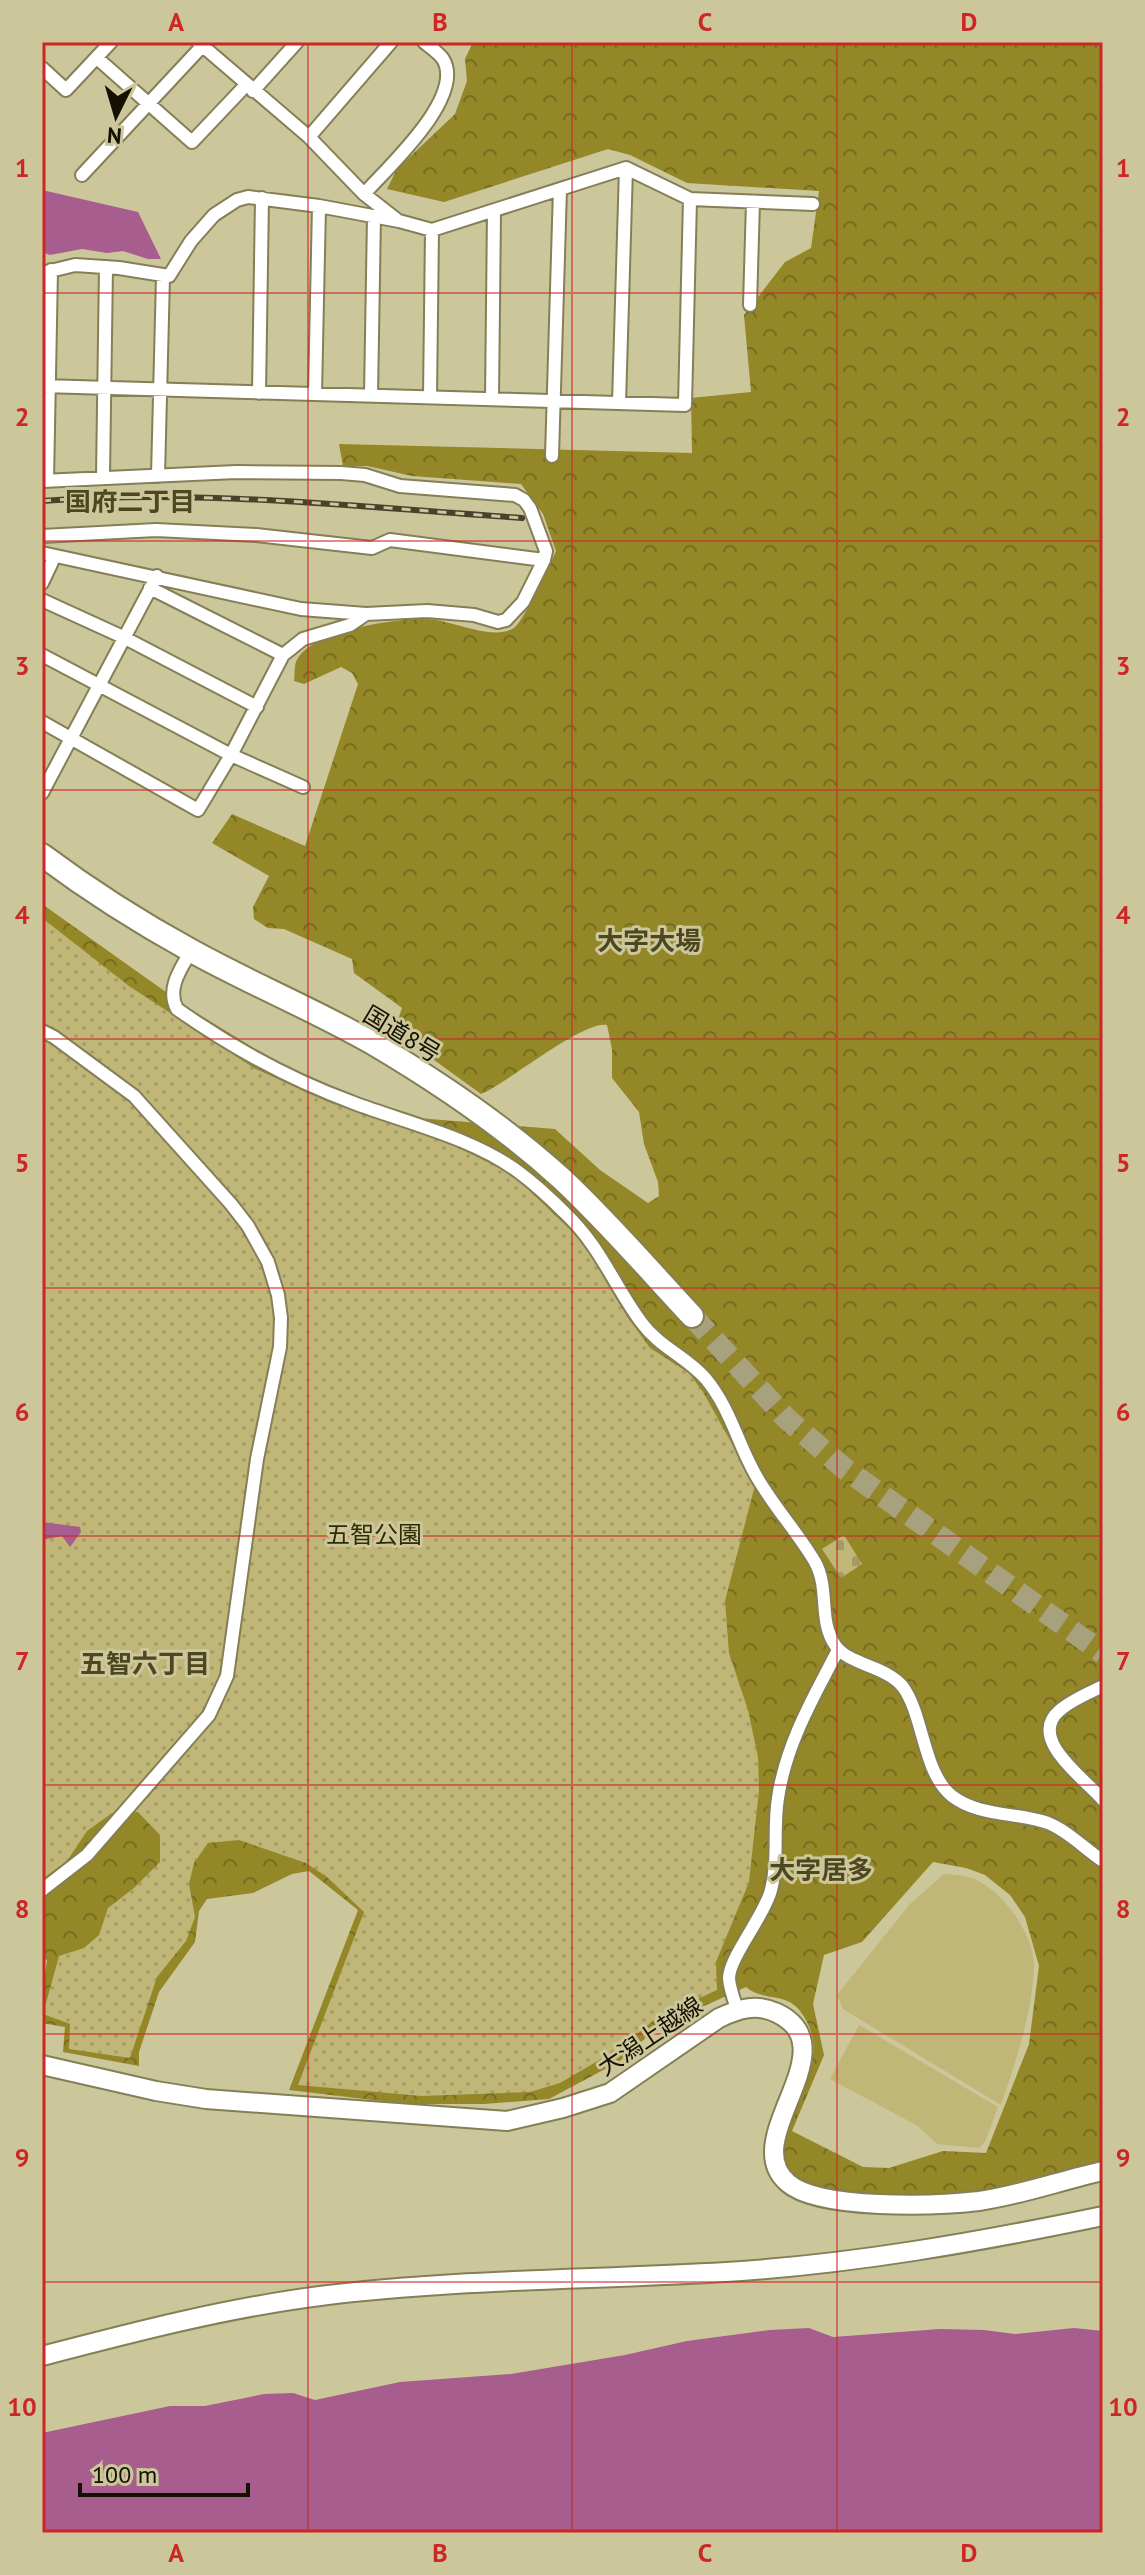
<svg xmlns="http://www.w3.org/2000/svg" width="1145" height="2575" viewBox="0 0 1145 2575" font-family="'PT Sans','Noto Sans JP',sans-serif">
	<defs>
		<pattern id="forest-crowns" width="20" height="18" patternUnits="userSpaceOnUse" patternTransform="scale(2)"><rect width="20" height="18" fill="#938727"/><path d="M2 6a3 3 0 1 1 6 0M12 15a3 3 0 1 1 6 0" fill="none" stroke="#776d1f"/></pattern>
		<pattern id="cemetery-stones" width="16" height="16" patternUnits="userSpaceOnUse" patternTransform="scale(2)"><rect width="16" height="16" fill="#bfb677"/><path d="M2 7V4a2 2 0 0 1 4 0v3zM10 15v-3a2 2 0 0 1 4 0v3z" fill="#a39b65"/></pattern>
		<pattern id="park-dots" width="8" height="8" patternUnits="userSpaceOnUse" patternTransform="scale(2)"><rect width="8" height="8" fill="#bfb677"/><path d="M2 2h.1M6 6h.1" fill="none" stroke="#a39b65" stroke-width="1.8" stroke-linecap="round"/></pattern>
	</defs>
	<rect width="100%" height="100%" fill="#ccc69b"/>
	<path fill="#bfb677" d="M944,1874C952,1875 960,1875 968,1877C1000,1885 1035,1935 1034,1967C1032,2014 1016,2061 1001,2105L843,2009L837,1995L910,1904Z
		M859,2025L998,2107L985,2142L979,2148L937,2144L918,2126L830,2079Z"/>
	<path fill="url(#forest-crowns)" fill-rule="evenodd" d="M473,42H1103V2162C1073,2169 1043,2175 1014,2183C1004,2185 994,2190 984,2191C945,2198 844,2200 808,2186C792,2179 780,2166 782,2149C787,2099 837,2060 800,2011C786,1992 763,2002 746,1987L658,2027L620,2061L549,2099L484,2104H406L289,2090L358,1910L309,1871L292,1874L253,1893L207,1899L199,1911L195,1942L159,1992L139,2052V2066L63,2052L65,2027L42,2023V1996L47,1960L42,1958V904L187,1007L291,1071L344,1095L418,1118L555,1129L600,1170L648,1203L659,1196L658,1182L644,1144L639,1112L612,1078V1049L607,1025C583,1020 509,1082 481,1094L394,1031L402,1008L354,973L352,959L284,929L268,928L254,919L253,907L269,876L212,843L232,814L305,846L358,684L352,673L341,667L304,684L294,681C295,676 294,667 296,662C308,631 396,618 426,619C450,619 496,643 515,627C526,617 549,566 556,551L543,514L521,484L412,476L367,466H343L339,444L692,453L691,398L751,392L744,315L785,262L811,248L819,191L687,183L630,155L608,149L444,202L387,189L397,169L455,114L467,81L465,59ZM933,1862L966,1868L985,1875L1010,1895L1025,1917L1039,1966L1029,2044L986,2153L943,2151L889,2168L863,2167L792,2131L824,2055L813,2004L824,1955L862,1942Z"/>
	<path fill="url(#cemetery-stones)" d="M844,1535L862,1564L841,1578L822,1549Z"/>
	<path fill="url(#park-dots)" d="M42,918L129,986L254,1068L331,1103L388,1119L438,1138L512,1174L582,1241L629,1319L650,1348L689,1373L703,1392L755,1485L725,1601L729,1653L748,1710L758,1757L759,1790L749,1882L716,1962L717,1990L655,2019L620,2048L560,2083L530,2092L421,2096L298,2085L364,1912L327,1877L306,1863L239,1840L208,1843L194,1863L189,1884L195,1917L186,1941L157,1977L130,2058L69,2049L70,2024L43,2014L59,1956L84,1948L99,1935L108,1908L134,1888L160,1862V1835L138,1812L112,1813L87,1831L67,1861L42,1879Z"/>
	<path fill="#a75d8d" d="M42,190L138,212L161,259H148L123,251L107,253L82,249L50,255L42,252Z
		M42,1522L80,1527L81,1532L70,1547L62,1536L42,1540Z
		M809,2328L833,2337L940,2329L984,2330L1015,2334L1074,2328L1103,2331V2533H42V2433L170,2406H205L264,2394L293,2393L315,2400L400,2382L511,2374L625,2355L687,2341L770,2330Z"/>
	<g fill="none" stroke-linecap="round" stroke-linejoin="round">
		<path stroke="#a7a27d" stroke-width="22" stroke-dasharray="22 11" stroke-linecap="butt" d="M692,1316L787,1419L845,1469L1103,1653"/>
		<g stroke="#847f56" stroke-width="16">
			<path id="street" d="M198,42L309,137L364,194L396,219
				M97,58L192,142L246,85
				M42,68L66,90L111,42
				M253,91L297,42
				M309,137L391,42
				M82,175L206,42
				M364,194C387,168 466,97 443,59C439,53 430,47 424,42
				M42,273L75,265L119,268L169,276L191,241L214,215L237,200L248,197L319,206L399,221L432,230L626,168L690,199L813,204
				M750,305L753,202
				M42,386L685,405L690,199
				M259,393L262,198
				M315,394L319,206
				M371,396L374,216
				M430,397L432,230
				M492,399L494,212
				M619,403L626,168
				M552,456L560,189
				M103,476L106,267
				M158,476L163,277
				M42,481L236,472L341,473L365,475L400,486L515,495L524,500L530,508L546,551L544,560L523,602L506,620L498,622L474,615L427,611L366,614L301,609L42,553
				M47,481L51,270
				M42,536L156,530L256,535L372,548L390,540L544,560
				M42,583L52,562
				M150,588L283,655
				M42,600L123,637L257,707
				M42,655L231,755L303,787
				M42,722L198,810L231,755L283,655L303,639L350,625L366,614
				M42,793L157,576
				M191,951C181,968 166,989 177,1009C231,1047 291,1080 354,1103C407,1123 474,1138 520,1173C536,1185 551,1199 565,1213C601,1247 613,1284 641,1322C660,1348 686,1356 706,1379C732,1411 738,1446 758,1479C775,1508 798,1533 815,1562C830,1589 818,1620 835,1645C848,1665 887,1666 903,1687C924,1716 923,1773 952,1796C979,1817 1017,1812 1048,1823C1068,1831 1085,1849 1103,1861
				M42,1031L54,1037L134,1096L231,1204L248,1226L268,1262L278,1295L281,1318L280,1347L257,1459L227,1676L209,1715L87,1855L42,1890
				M1103,1686C1089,1693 1071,1700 1059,1711C1027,1739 1085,1779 1103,1800
				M737,2009C734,2000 730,1989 729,1979C728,1959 765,1915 771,1890C779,1859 773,1829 778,1798C786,1744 813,1698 838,1650"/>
		</g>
		<g stroke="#847f56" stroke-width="22">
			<path id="secondary" d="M42,2065L156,2091L206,2099L507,2121L563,2108L610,2093L719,2018C738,2009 756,2003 777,2013C851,2049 736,2139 788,2183C819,2210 936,2206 979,2201C1021,2195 1062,2180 1103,2171
				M42,2356C134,2332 226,2308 320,2296C455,2279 591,2280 726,2272C854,2264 978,2242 1103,2216"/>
		</g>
		<g stroke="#847f56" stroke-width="26">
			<path id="highway" d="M42,855C89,890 139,922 190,950C251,984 315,1010 374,1044C440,1083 506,1128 562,1179C608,1222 649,1270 692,1316"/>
		</g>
		<use href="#street" stroke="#fff" stroke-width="12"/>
		<use href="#secondary" stroke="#fff" stroke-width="18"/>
		<use href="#highway" stroke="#fff" stroke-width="22"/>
		<g stroke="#46422c" stroke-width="6">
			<path id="rail" d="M42,501C202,489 362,507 522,518"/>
		</g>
		<use href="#rail" stroke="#ccc69b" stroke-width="3" stroke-dasharray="9" stroke-linecap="butt"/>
	</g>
	<path fill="none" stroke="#cc2726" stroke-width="2" stroke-opacity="0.55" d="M308,42V2533M572,42V2533M837,42V2533M42,293H1103M42,541H1103M42,790H1103M42,1039H1103M42,1288H1103M42,1536H1103M42,1785H1103M42,2034H1103M42,2282H1103"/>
	<g text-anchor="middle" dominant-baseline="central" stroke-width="6" stroke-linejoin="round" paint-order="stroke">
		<g font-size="24" fill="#141103" stroke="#ccc69b">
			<text transform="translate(402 1034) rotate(31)">国道8号</text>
			<text transform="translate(650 2036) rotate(-34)">大潟上越線</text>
		</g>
		<g font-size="24" fill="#322c03" stroke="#ccc69b">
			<text x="374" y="1534">五智公園</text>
		</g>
		<g font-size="26" font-weight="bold" fill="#4c471f" stroke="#ccc69b">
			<text x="130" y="501">国府二丁目</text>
			<text x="649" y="940">大字大場</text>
			<text x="145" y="1663">五智六丁目</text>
			<text x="821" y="1869">大字居多</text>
		</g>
	</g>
	<rect width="1145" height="2575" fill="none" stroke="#ccc69b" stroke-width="88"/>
	<g transform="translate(116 116) rotate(185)" stroke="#ccc69b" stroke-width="6" paint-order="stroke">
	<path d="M0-6L14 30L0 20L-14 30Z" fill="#141103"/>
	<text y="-12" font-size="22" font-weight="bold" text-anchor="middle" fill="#141103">N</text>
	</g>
	<path d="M80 2483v12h168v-12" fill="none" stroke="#141103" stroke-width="4"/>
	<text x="92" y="2483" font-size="24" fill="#141103" stroke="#ccc69b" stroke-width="6" paint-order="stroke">100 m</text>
	<rect x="44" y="44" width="1057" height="2487" fill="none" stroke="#cc2726" stroke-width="3"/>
	<g font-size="26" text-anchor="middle" font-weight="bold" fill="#cc2726">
		<text x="176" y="31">A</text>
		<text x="440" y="31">B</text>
		<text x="705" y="31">C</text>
		<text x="969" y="31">D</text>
		<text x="22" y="177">1</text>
		<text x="1123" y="177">1</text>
		<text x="22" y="426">2</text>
		<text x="1123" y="426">2</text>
		<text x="22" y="675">3</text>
		<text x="1123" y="675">3</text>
		<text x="22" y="924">4</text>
		<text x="1123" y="924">4</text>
		<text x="22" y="1172">5</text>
		<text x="1123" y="1172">5</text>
		<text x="22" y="1421">6</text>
		<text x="1123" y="1421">6</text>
		<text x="22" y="1670">7</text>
		<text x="1123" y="1670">7</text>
		<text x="22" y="1918">8</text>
		<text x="1123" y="1918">8</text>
		<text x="22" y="2167">9</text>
		<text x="1123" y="2167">9</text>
		<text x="22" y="2416">10</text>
		<text x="1123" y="2416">10</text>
		<text x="176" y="2562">A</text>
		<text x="440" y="2562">B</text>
		<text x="705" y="2562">C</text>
		<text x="969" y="2562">D</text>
	</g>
</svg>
